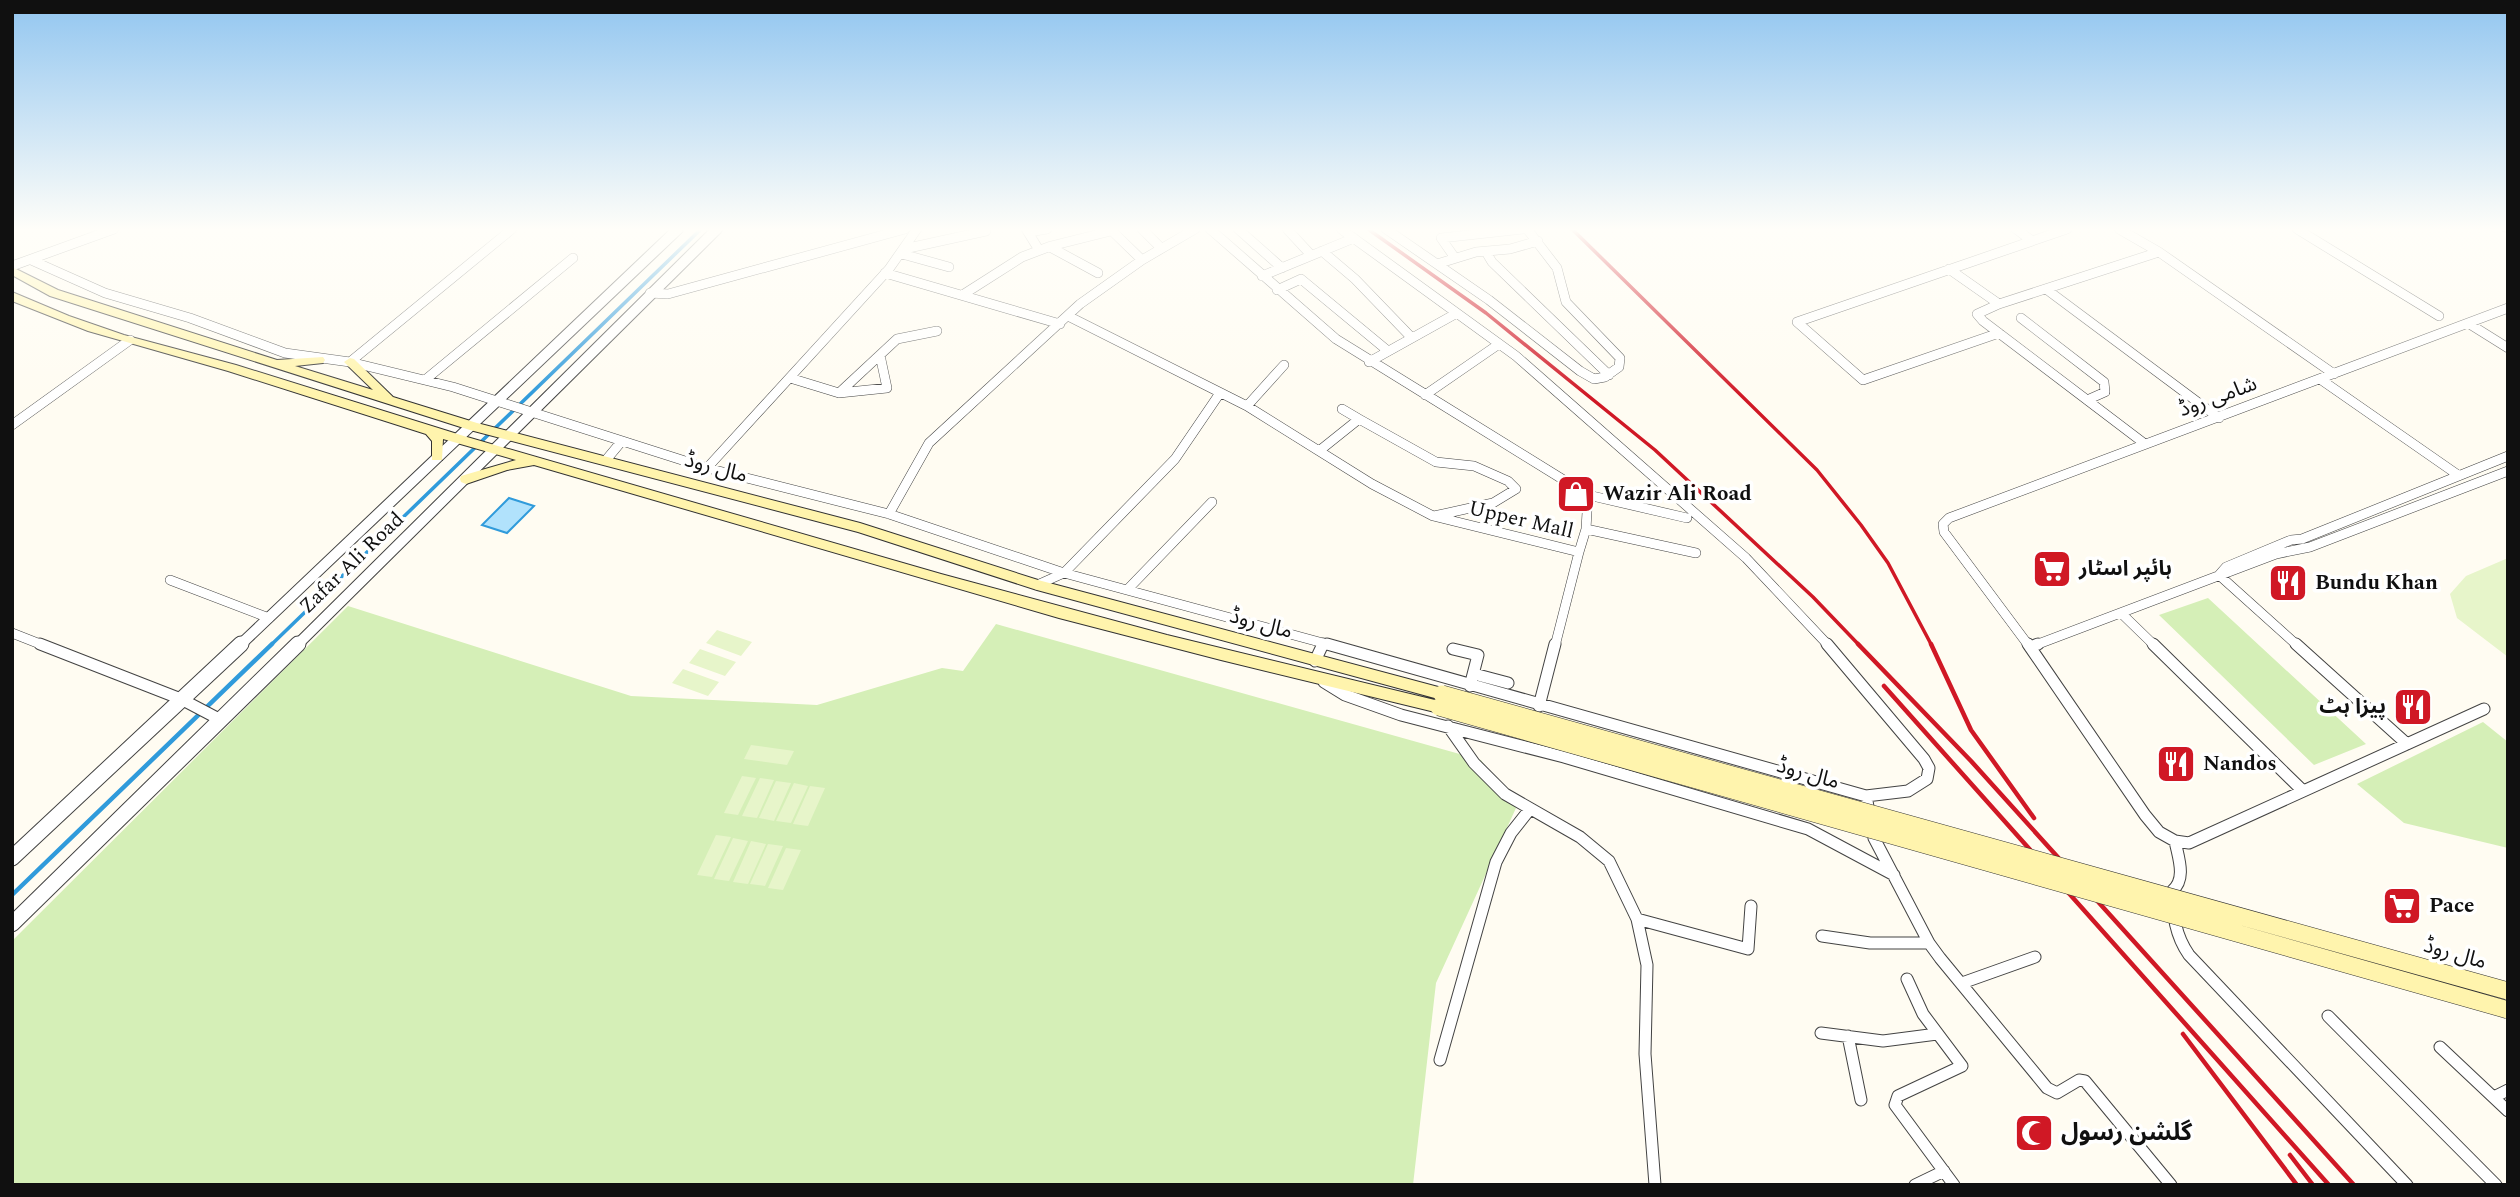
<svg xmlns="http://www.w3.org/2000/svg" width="2520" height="1197" viewBox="0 0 2520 1197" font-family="Spectral,'Noto Sans Arabic',serif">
	<rect width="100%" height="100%" fill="#fffcf2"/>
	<path fill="#d5efb7" d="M2208,598L2366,744L2314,765L2159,615Z
		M348,606L631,696L817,705L942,668L963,671L996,624L1481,760L1516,808L1436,983L1413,1185H12V941Z
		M2483,722L2508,742V848L2404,823L2357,784Z"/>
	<path fill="#e7f5ca" d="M2508,558V657L2457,618L2450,594L2466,576Z
		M717,630L752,642L741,656L706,643Z
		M700,649L736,662L725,676L689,663Z
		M683,669L719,682L708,696L672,683Z
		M751,745L794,751L787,765L744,759Z
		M742,776L756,778L738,815L724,813Z
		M760,778L774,780L757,818L742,816Z
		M776,781L791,783L774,821L759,818Z
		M794,783L808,786L791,823L776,821Z
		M810,786L825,788L808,826L793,824Z
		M716,835L731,837L712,877L697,875Z
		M733,838L748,841L729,881L714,879Z
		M751,841L766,844L748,884L733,882Z
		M768,844L783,846L765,886L750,884Z
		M786,848L801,850L783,890L768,888Z"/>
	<path fill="#b1e2fc" stroke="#309bdb" stroke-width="2" d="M509,498L534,506L507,533L482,525Z"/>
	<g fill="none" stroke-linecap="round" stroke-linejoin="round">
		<path stroke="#309bdb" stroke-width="3.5" d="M270,646L701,229"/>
		<path stroke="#309bdb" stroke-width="4.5" d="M12,895L272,644"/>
		<g stroke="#434343" stroke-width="10">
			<path id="minor-far1" d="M1026,229L1039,250
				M1110,229L1142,260
				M1142,229L1161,248
				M1238,229L1282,268
				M1287,229L1311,255
				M1341,229L1516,356L1746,558L1829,646
				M1386,229L1489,300L1580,371L1594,379L1605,377L1619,367L1620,358L1566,302L1557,268L1527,229
				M2016,229L2031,240
				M2119,229L2159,252
				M2297,229L2439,316
				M1029,232L1047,229
				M1050,247L1098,273
				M904,249L986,231
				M1322,251L1355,279L1411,337
				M1486,252L1492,262L1609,375
				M902,254L949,267
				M1455,258L1441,238L1523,229
				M31,260L105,293L190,318L285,353L350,362L453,387L707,468L889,514L1064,573L1323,643
				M1437,264L1476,252L1510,249L1538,241
				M12,266L114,229
				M1949,269L1999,304L1977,314L1983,321L2145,444
				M885,273L1060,324
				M1262,276L1354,238
				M2046,289L2219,418
				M1277,290L1301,279L1388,351
				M650,293L668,294L905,229
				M964,294L1022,257L1051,246L1111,231
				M1999,304L2159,252L2334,374
				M1068,316L1247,406L1372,484L1433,516L1579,552L1586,529L1588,495L1336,339L1210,229
				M2021,318L2104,382L2105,392L2087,400
				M2468,323L2508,348
				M1999,333L1863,380L1797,322L2067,229
				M350,362L512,229
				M1369,362L1457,313
				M790,378L839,393L887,388L880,355
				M2320,379L2458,475
				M425,380L573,258
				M839,393L897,339L937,331
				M1425,395L1499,344
				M1247,406L1284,365
				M1342,409L1359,419
				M12,425L130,340
				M1319,451L1359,419L1436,462L1474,466L1508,481L1516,489L1493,503L1434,516
				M606,460L621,442
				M707,468L889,269L917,229
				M1588,495L1687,518
				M889,514L929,443L1080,304L1142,260L1195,229
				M1586,529L1696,553
				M2219,575L2226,567L2291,540L2302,539L2508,456
				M2219,575L2298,646
				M170,580L269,618
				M1037,585L1064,573L1175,459L1220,393
				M1128,589L1212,502
				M2121,613L2155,646
				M12,633L45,646
				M1322,646L1323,643L1333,646
				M1555,646L1579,552
				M2029,646L1944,532L1943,524L1949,518L2508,308
				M2033,646L2276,554L2310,547L2508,471"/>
		</g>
		<g stroke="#434343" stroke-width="13">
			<path id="minor" d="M40,644L181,699L219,719
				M1327,644L1866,796L1908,791L1927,779L1929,768L1924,759L1827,644
				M2028,644L2145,815L2159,832L2175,841C2178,857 2187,879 2172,891C2173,915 2175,935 2189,955L2407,1185
				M2153,644L2303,791
				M2296,644L2407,744
				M2030,647L2038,644
				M1453,649L1478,655L1470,686
				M1315,661L1323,644
				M1474,674L1508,683
				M1324,682L1345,695L1401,715L1564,757L1808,829L1894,875
				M1539,706L1555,644
				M1448,726L1474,763L1505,794L1580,837L1609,861L1637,919L1647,965L1645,1054L1655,1185
				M1866,796L1874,838L1929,943L1940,958L2047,1088L2057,1093L2079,1080L2085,1081L2171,1185
				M2175,841L2189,843L2484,709
				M1637,919L1748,949L1751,906
				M1822,936L1870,943H1929
				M1907,979L1923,1014L1962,1066L1898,1096L1895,1105L1954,1185
				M1962,983L2035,957
				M2328,1016L2496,1185
				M1821,1033L1883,1041L1937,1034
				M1848,1036L1861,1100
				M2440,1047L2508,1111
				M1440,1060L1496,862L1511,833L1530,809
				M2494,1097L2508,1090
				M1915,1185L1944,1171"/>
		</g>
		<g stroke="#434343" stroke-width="12">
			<path id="tertiary-far1" d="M239,646L678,229
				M296,646L717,229"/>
		</g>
		<g stroke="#434343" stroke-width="17">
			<path id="tertiary" d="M12,858L241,644
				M12,924L298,644"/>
		</g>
		<g stroke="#323232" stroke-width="2">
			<path id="secondary" d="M2502,229H2508V232L2503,231Z
				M12,267L58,290L277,360L323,357L325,360L323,363L295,366L373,390L344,362L350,358L354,359L393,397L477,423L860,523L1038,580L1442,688L1447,690L1449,694L1447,698L1442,700L1037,590L858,532L470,430L50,296L12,275Z
				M12,292L69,316L124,335L236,365L467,437L941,574L1167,635L1439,701L1444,703L1446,707L1444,711L1439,713L1221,660L1059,618L534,465L507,470L466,484L461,482L460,479L461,476L516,460L443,439L442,460H432V441L426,434L228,371L88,331L12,301Z"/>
		</g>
		<use href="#minor-far1" stroke="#fff" stroke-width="9"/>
		<use href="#minor" stroke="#fff" stroke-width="11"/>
		<use href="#tertiary-far1" stroke="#fff" stroke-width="10"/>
		<use href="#tertiary" stroke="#fff" stroke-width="15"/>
		<use href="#secondary" fill="#fff4ad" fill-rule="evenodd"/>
		<path stroke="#d01825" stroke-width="3.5" d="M1368,229L1486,313L1655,450L1813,597L1860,646
			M1572,229L1817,470L1861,525L1888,563L1932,646"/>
		<path stroke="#d01825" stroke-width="4.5" d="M1858,644L1971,761L2354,1185
			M1931,644L1971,730L2034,818
			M1884,686L2329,1185
			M2183,1034L2297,1185
			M2290,1155L2313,1185"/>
		<g stroke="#323232" stroke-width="18" stroke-linecap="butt">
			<path id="secondary-bridge" d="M1442,694L2508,991
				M1439,707L2508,1010"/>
		</g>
		<use href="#secondary-bridge" stroke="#fff4ad" stroke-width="17"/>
	</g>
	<linearGradient id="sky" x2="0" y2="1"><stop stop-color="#92c6f0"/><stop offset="0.58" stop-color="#fffef9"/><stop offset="1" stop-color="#fffef9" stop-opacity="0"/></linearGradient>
	<rect width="2520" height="396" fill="url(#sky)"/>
	<defs>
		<g id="shop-square" transform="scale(2.0125)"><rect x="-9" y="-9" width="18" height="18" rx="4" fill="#d01825" stroke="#fff"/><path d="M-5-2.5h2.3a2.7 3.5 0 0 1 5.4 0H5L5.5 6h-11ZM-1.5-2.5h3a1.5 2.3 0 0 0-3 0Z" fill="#fff"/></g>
		<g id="supermarket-square" transform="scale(2.0125)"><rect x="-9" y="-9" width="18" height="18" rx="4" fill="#d01825" stroke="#fff"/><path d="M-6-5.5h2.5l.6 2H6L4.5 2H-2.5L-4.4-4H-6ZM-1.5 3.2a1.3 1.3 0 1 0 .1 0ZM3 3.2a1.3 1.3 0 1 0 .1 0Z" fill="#fff"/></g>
		<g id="restaurant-square" transform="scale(2.0125)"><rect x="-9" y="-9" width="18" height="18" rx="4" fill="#d01825" stroke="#fff"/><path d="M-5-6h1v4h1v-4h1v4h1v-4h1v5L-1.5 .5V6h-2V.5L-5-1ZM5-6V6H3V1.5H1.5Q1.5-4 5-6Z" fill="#fff"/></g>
		<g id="mosque-square" transform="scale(2.0125)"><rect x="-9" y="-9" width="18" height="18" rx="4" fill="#d01825" stroke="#fff"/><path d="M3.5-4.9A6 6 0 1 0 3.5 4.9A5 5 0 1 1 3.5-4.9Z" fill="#fff"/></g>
	</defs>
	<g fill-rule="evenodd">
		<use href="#shop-square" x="1576" y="494"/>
		<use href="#supermarket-square" x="2052" y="569"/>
		<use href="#restaurant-square" x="2288" y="583"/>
		<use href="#restaurant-square" x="2413" y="707"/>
		<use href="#restaurant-square" x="2176" y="764"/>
		<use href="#supermarket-square" x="2402" y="906"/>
		<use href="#mosque-square" x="2034" y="1133"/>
	</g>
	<g text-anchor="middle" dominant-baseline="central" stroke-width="7" stroke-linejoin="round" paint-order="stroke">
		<g font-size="21" fill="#101010" stroke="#fff">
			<text transform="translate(2218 397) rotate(-20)">شامی روڈ</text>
			<text transform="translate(716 468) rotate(15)">مال روڈ</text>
			<text transform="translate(1521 520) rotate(13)">Upper Mall</text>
			<text transform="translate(352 563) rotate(-44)">Zafar Ali Road</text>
			<text transform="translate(1261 624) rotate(15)">مال روڈ</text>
			<text transform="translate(1808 774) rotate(16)">مال روڈ</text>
			<text transform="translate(2455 954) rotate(16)">مال روڈ</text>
		</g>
		<g font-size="21" font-weight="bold" fill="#101010" stroke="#fff" text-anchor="start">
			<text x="1603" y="494">Wazir Ali Road</text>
			<text x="2079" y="569">ہائپر اسٹار</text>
			<text x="2315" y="583">Bundu Khan</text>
			<text x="2386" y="707" text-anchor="end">پیزا ہٹ</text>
			<text x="2203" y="764">Nandos</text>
			<text x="2429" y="906">Pace</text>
		</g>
		<g font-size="24" font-weight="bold" fill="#101010" stroke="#fff" text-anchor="start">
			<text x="2061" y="1133">گلشن رسول</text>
		</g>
	</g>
	<rect width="2520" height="1197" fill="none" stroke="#101010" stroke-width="28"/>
</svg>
